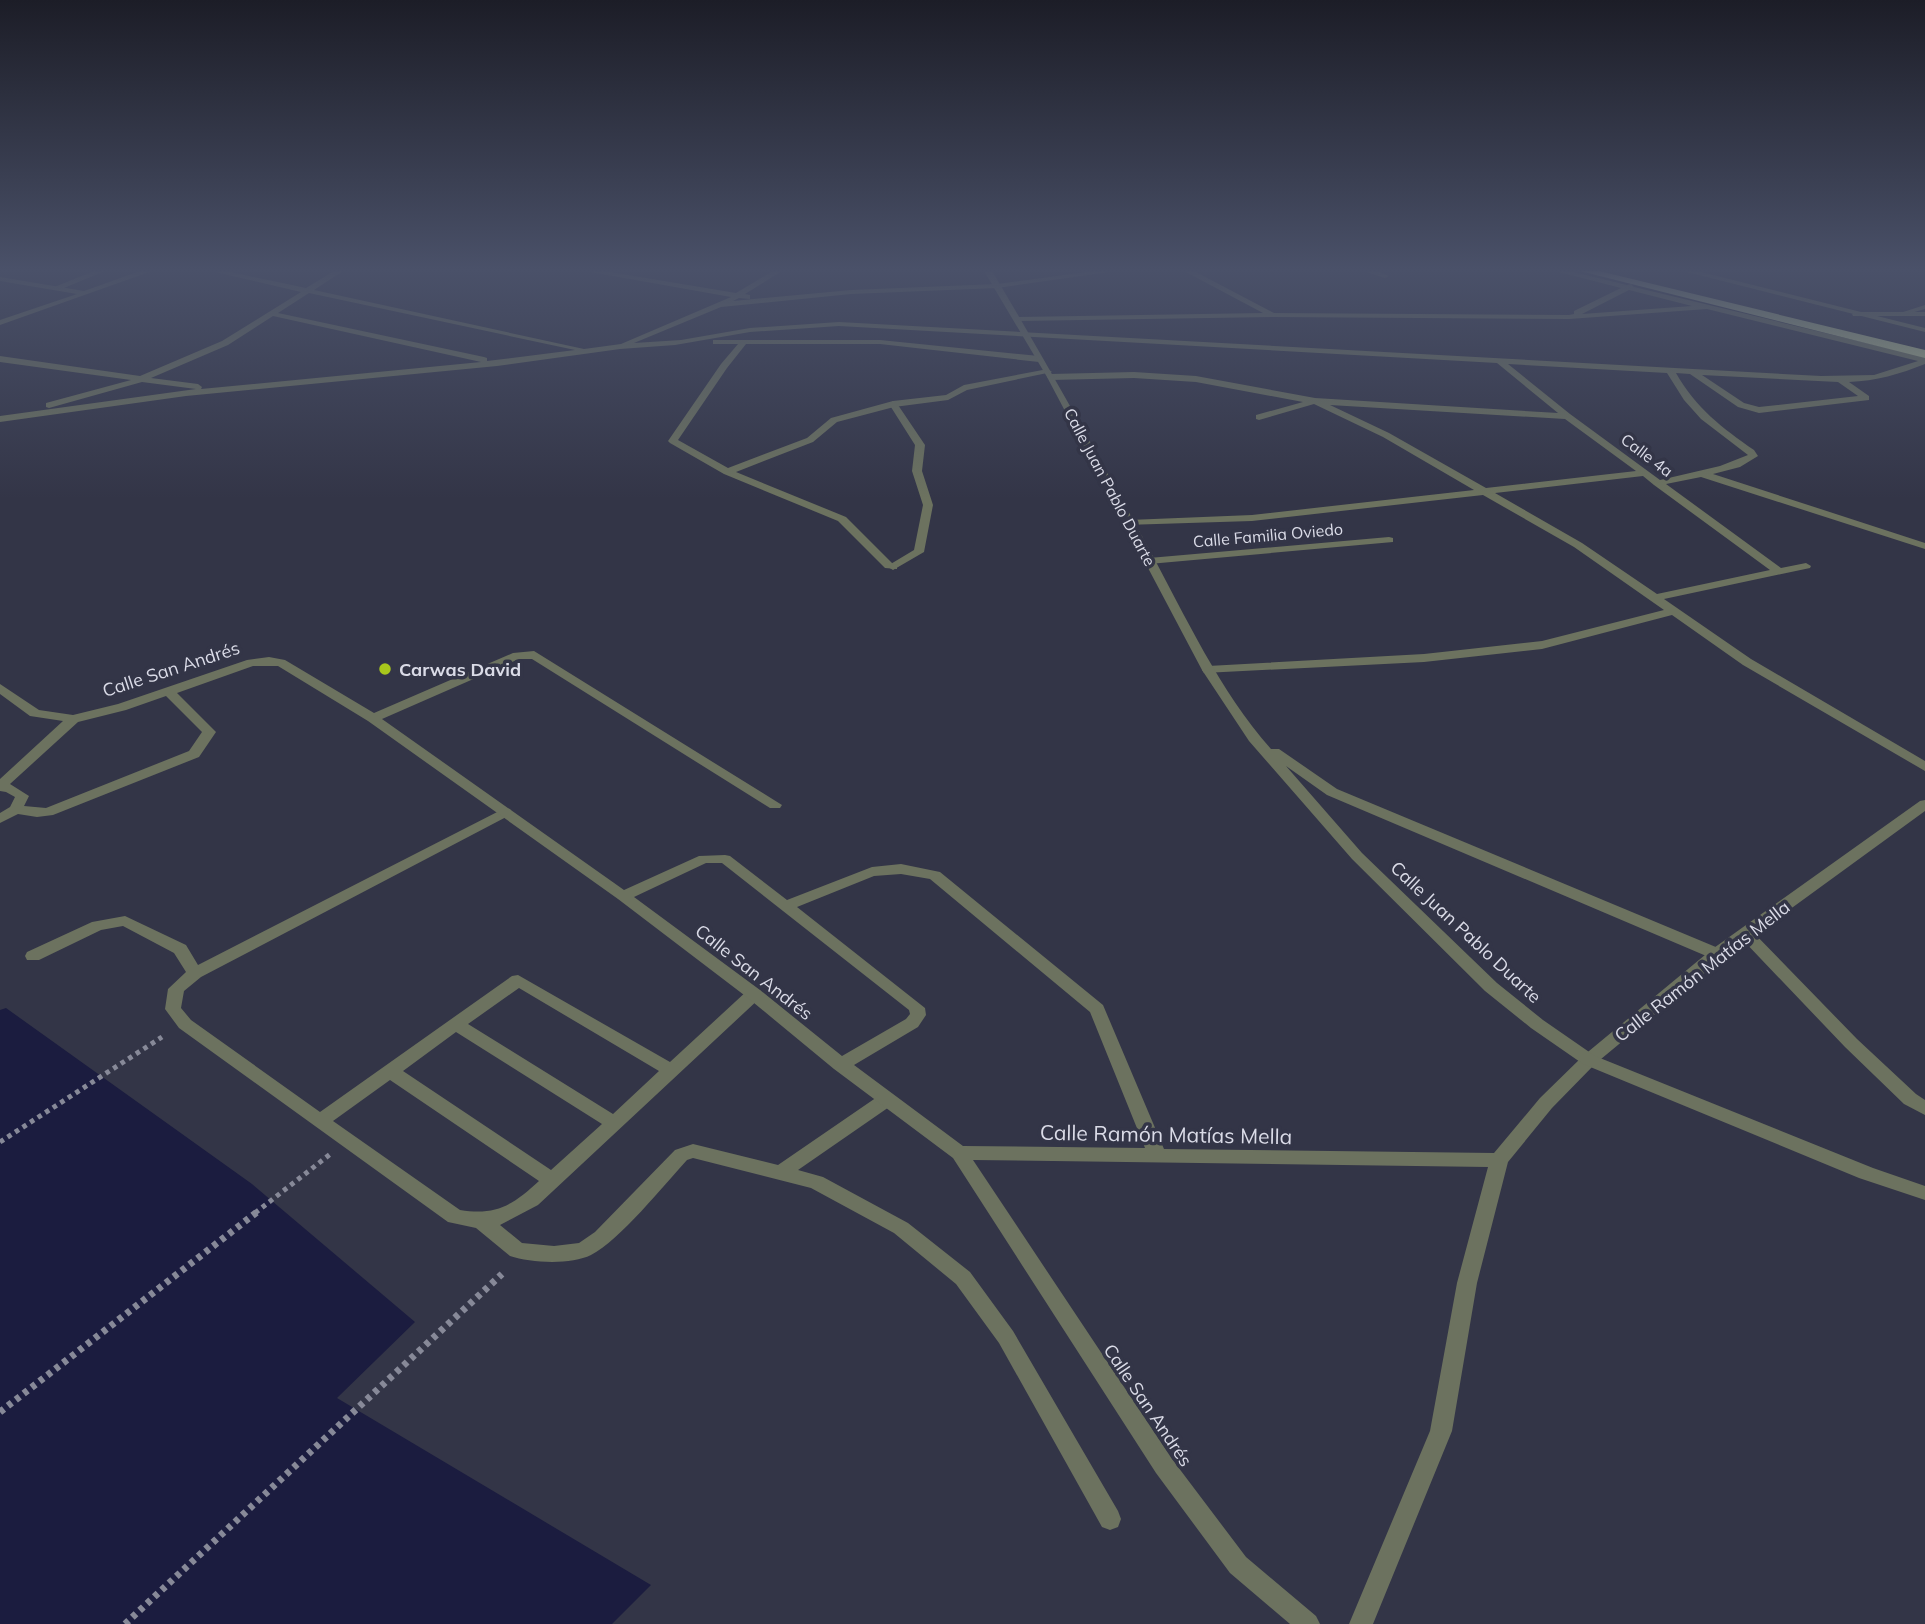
<svg xmlns="http://www.w3.org/2000/svg" width="1925" height="1624" viewBox="0 0 1925 1624" font-family="Mulish,sans-serif">
	<rect width="100%" height="100%" fill="#333547"/>
	<path fill="#1b1c3f" d="M6,1008L252,1184L415,1322L337,1398L651,1585L612,1624H0V1010Z"/>
	<g fill="none" stroke-linecap="round" stroke-linejoin="round">
		<path stroke="#878998" stroke-width="5" stroke-dasharray="4.5 4.5" stroke-linecap="butt" d="M0,1142L162,1037
			M255,1213L333,1152"/>
		<path stroke="#878998" stroke-width="7" stroke-dasharray="5 5" stroke-linecap="butt" d="M0,1412L257,1212
			M125,1624L502,1274"/>
		<path fill="#6c725f" fill-rule="evenodd" d="M94,271H105L59,290L52,288Z
			M1925,305V309L1904,315L1900,313Z
			M893,401L896,402L925,445L922,471L933,505L924,552L893,570L888,567L889,565L914,550L923,505L912,471L915,445L889,404Z
			M1389,537L1393,538V542L1149,564L1144,561L1149,558Z
			M505,808L510,809L512,812L510,815L201,977L184,991L181,1008L191,1020L320,1112L512,976L518,975L670,1062L748,990H760L762,994L760,998L538,1205L500,1225L522,1243L554,1246L579,1243L595,1232L675,1150L693,1144L778,1165L880,1095L886,1094L892,1095L895,1100L892,1105L798,1170L823,1177L908,1223L970,1272L1013,1331L1118,1511L1121,1519L1118,1527L1110,1530L1102,1527L999,1343L956,1284L894,1233L811,1188L693,1158L687,1160C663,1186 620,1240 591,1255C571,1265 531,1263 510,1256L476,1228L448,1222L179,1028L165,1009L168,989L186,972L174,953L123,926L101,930L39,960H27L25,956L27,952L92,922L125,916L186,945L198,965ZM519,988L659,1071L613,1114L468,1024ZM456,1032L602,1124L551,1170L403,1071ZM390,1080L539,1181C513,1205 496,1216 460,1210L333,1121Z"/>
		<path fill="#6c725f" fill-rule="evenodd" d="M140,271H152L0,325V320L77,294L0,281V277L84,291Z
			M211,271H226L306,288L334,271H343L314,290L584,349L621,344L731,297L585,271H604L736,293L773,271H782L745,294L750,295V299L739,298L733,301L851,290L997,284L1094,271H1116L997,288L851,294L721,307L634,343L681,340L750,328L839,322L1821,376L1874,375L1918,361L1707,309L1569,319L1274,317L1018,321L1014,319L1018,317L1263,313L1184,271H1194L1274,313L1569,315L1574,314V311L1621,288L1555,271H1569L1627,285L1631,284L1634,287L1925,357V364C1900,374 1876,381 1849,382L1869,396V400L1759,413L1738,407L1690,374L1676,373C1696,408 1722,428 1754,450L1758,456L1740,467L1713,474L1925,543V549L1701,477L1666,484L1781,568L1806,563L1811,566L1810,568L1664,599L1751,659L1925,761V771L1743,665L1672,615L1542,649L1424,662L1204,673L1202,670L1204,667L1208,666L1424,654L1542,641L1664,610L1574,547L1483,495L1252,521L1125,525V521L1129,520L1252,515L1474,490L1383,437L1314,404L1259,420L1256,419V415L1303,402L1196,382L1134,378L1051,380L1047,377L1051,374L1134,372L1196,376L1315,398L1558,413L1497,363L839,326L750,332L675,345L620,349L497,366L186,396L0,422V416L196,389L142,382L49,408L46,407V403L131,380L0,362V356L140,376L222,341L301,292ZM1629,290L1692,306L1582,314ZM309,293L575,350L487,361V358L484,357L278,313ZM273,316L481,362L201,389L202,387L198,384L151,378L228,345ZM1508,364L1667,373L1684,400L1701,419L1748,455L1720,466L1660,480L1570,414ZM1702,375L1838,382L1858,396L1759,407L1744,403ZM1330,405L1565,419L1636,471L1486,488L1389,433ZM1643,476L1654,485L1770,570L1657,594L1582,543L1495,493Z
			M1364,271H1377L1389,276L1385,278Z
			M1856,312H1925V316H1853L1852,314Z
			M713,340H880L1039,356L1043,359L1039,362L880,344H746L727,368L678,440L728,468L807,438L831,418L893,401L946,395L964,385L1048,369L1052,372L967,390L948,400L894,407L837,422L813,442L736,472L846,517L893,564L897,565V569L885,568L838,521L724,474L670,443L668,441L721,364L738,344H713Z
			M534,651L782,805L780,808H770L532,659H519L382,719L624,890L699,856L725,855L730,856L787,900L872,867L901,864L940,872L1103,1005L1164,1149L1494,1153L1540,1098L1583,1056L1711,950L1920,801L1925,800V811L1723,958L1595,1064L1552,1108L1508,1162L1477,1283L1452,1431L1373,1624H1349L1430,1431L1457,1283L1488,1167L973,1160L1172,1459L1246,1557L1316,1616L1320,1624H1290L1230,1573L1156,1473L953,1158L834,1069L748,998L618,899L368,721L278,666H253L177,693L216,732L199,757L53,815L37,817L18,814L0,823V813L10,807L15,797L6,792L0,791V779L63,721L30,716L0,694V684L39,710L73,715L118,704L247,660L269,657L285,660L374,713L513,653ZM166,696L202,732L189,751L46,808L24,806L29,796L10,784L78,722L126,710ZM706,863H722L909,1010L910,1014L906,1019L842,1056L760,990L634,897ZM901,874L930,879L1090,1012L1145,1148L963,1146L854,1065L918,1027L926,1015L925,1008L797,907L874,876Z"/>
		<path fill="#6c725f" fill-rule="evenodd" d="M984,271H992C1047,363 1098,456 1149,549C1186,617 1219,690 1271,749H1279L1337,789L1723,950L1725,954L1723,958H1711L1327,795L1286,766L1362,853L1497,983L1543,1020L1595,1056L1873,1168L1925,1186V1200L1859,1178L1583,1064L1531,1028L1485,991L1352,859L1249,741L1202,670L1047,377Z
			M1683,271H1697L1925,328V332Z
			M1746,929L1751,930L1857,1039L1916,1094L1925,1100V1115L1904,1104L1845,1047L1741,938L1738,934L1741,930Z"/>
		<path fill="#b5c294" fill-rule="evenodd" d="M1580,271H1599L1925,350V358Z"/>
	</g>
	<linearGradient id="sky" x2="0" y2="1"><stop stop-color="#1c1d27"/><stop offset="0.54" stop-color="#4a5169"/><stop offset="1" stop-color="#4a5169" stop-opacity="0"/></linearGradient>
	<rect width="1925" height="499" fill="url(#sky)"/>
	<circle fill="#a8c71c" stroke="#333547" stroke-width="2.5" cx="385" cy="669" r="7"/>
	<g text-anchor="middle" dominant-baseline="central" stroke-width="7" stroke-linejoin="round" paint-order="stroke">
		<g font-size="16" fill="#dadbe7" stroke="#333547">
			<text transform="translate(1647 455) rotate(37)">Calle 4a</text>
			<text transform="translate(1110 487) rotate(62)">Calle Juan Pablo Duarte</text>
			<text transform="translate(1268 535) rotate(-5)">Calle Familia Oviedo</text>
		</g>
		<g font-size="18" fill="#dadbe7" stroke="#333547">
			<text transform="translate(171 669) rotate(-18)">Calle San Andrés</text>
			<text transform="translate(1466 932) rotate(43)">Calle Juan Pablo Duarte</text>
			<text transform="translate(1702 971) rotate(-38)">Calle Ramón Matías Mella</text>
			<text transform="translate(754 972) rotate(38)">Calle San Andrés</text>
			<text transform="translate(1148 1405) rotate(56)">Calle San Andrés</text>
		</g>
		<g font-size="18" font-weight="bold" fill="#dadbe7" stroke="#333547" text-anchor="start">
			<text x="399" y="669">Carwas David</text>
		</g>
		<g font-size="21" fill="#dadbe7" stroke="#333547">
			<text transform="translate(1166 1134) rotate(1)">Calle Ramón Matías Mella</text>
		</g>
	</g>
</svg>
